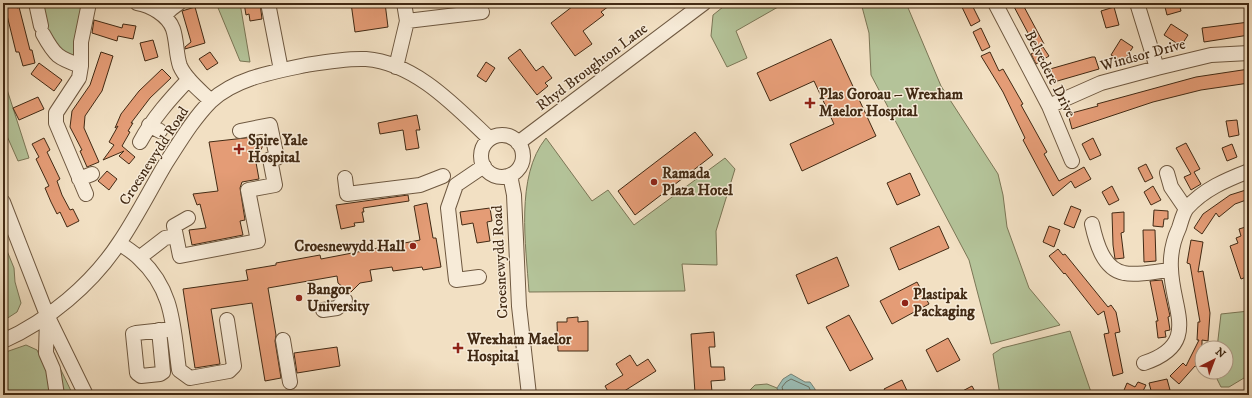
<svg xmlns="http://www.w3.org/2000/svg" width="1252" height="398" viewBox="0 0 1252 398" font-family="'IM FELL DW Pica',serif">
	<rect width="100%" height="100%" fill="#f2e0c3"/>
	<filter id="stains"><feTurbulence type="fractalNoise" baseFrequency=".005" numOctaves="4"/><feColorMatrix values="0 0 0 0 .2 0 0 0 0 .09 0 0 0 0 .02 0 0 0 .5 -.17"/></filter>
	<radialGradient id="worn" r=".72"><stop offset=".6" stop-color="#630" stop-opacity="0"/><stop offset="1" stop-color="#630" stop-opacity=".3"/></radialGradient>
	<path fill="#b4c399" stroke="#7b7656" d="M38,3H85L79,63L53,48Z
		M216,3H240L250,62L240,61Z
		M728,3H785L736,31L747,58L727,67L711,36L713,15Z
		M861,3H906L941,86L998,174L1003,195L1007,227L1029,288L1060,325L991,344L969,260L871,75L869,33Z
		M3,77L29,158L18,161L3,127Z
		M546,138L592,201L608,190L634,225L725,158L735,169L716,231L717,265L682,264L685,291L529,292C526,246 515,176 546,138Z
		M3,241L14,268L15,282L21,303L17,312L3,321Z
		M1249,311V375L1229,387H1221L1217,379L1220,372H1226V348H1217L1221,314Z
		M1070,331L1092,395H1000L993,354L1002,348Z
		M26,345L37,350L42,361L45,359L54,395H3V353Z
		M60,368L73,395H60L56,370Z
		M767,384L777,388L780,395H748V392L755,385Z"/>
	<path fill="#9bbdb5" stroke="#778275" d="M791,374L805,382H810L815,389L816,395H780L777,388L783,379Z"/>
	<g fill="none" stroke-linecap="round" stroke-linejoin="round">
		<path stroke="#6e7464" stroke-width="1" d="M784,395L782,387L786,382L791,379L809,387L812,395"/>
	</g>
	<path fill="#e49c76" stroke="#422a14" d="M4,3H16L17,8L19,7L30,50H32L35,63L23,66L19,52H16Z
		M244,3H260L262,19L250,21L249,14L246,15Z
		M351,3H385L388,27L355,32Z
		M577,3H613L601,12L604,15L583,31L592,44L575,56L551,23Z
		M960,3H971L980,21L971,26Z
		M1012,3H1022L1044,44L1036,48Z
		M1164,3H1179L1181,11L1167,15Z
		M195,7L205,43L185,49V47L191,42L182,11Z
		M1114,7L1119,25L1106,28L1101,11Z
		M94,20L122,28L123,24L136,26L133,39L118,36L117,41L92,33Z
		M1249,22V35L1204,42L1202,28Z
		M1171,24L1188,35L1181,46L1164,35Z
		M981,28L990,47L982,51L973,32Z
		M831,39L876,136L802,171L790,144L834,124L814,81L770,101L757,73Z
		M1121,39L1133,47L1123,62L1111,55Z
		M153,40L158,57L145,61L140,43Z
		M1043,47L1049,56L1036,64L1031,54Z
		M520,49L536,71L543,66L552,78L545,83L548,86L537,95L508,58Z
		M101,52L113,56L102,91L85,116L84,128L99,162L87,167L80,151L82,150L70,127L72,111L90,85Z
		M210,52L218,63L207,70L199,59Z
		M990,52L999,71L1003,69L1023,104L1021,105L1047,152L1044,154L1059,181L1084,167L1091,179L1075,188L1071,181L1053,196L1023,140L1025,138L1003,92L981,56Z
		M1092,57H1095L1099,69L1054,82L1050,69Z
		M486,62L495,68L486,82L477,76Z
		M39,63L62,80L54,91L31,74Z
		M162,69L171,78L150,98L131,123H133L128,131L130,132L122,146L135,157L129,164L119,156L124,151L103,160L114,145L109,142L118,126L115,128L121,114L139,91Z
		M1249,69V83L1201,90L1153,102L1072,129L1068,114L1098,106L1097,104L1196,77Z
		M38,97L44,109L19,120L13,108Z
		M417,115L420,130H416L419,148L406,150L403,130L380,134L378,123Z
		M1237,120L1239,135L1229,137L1226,121Z
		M695,132L713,155L635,215L618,191Z
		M254,137L262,143V148L255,157L259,179L242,182L240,188L245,220L240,221L243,235L192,245L189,230L206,228L200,204L197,205L193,194L218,191L209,142Z
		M44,138L50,150L47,152L60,179L57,181L62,195L70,210L73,209L79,221L67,227L60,212L57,214L51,202L45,188L49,186L36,159L39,157L32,144Z
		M1093,138L1101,155L1090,160L1082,144Z
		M1186,143L1200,169L1194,172L1201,184L1191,190L1184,177L1191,174L1176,148Z
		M1232,144L1237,157L1227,161L1222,148Z
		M1146,164L1153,178L1145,182L1138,168Z
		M107,171L117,179L109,190L98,181Z
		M910,173L920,195L897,205L887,183Z
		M1112,186L1119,200L1109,205L1102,192Z
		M1153,186L1161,200L1151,205L1144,192Z
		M1249,189V199L1235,204L1219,217L1216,213L1202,234L1194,228L1203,214L1230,195Z
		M408,195L409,201L363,208L364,212H362L364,222L354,223L355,226L341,229L336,205Z
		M427,203L433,238H436L441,267L423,270L422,267L393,271L392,267L370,270L372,281L360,283L350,293L338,283L337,276L268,288L276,335L275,341L281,378L265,381L252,303L211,309L220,364L195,368L183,289L248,280L246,270L276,265V263L320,255L321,259L420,240L414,206Z
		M1071,206L1081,210L1074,228L1064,224Z
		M490,208L492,221L487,222L490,241L477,243L473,223L462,225L460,212Z
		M1154,210L1168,211V219H1164L1163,227L1153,226Z
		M1124,212V232L1121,233L1124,258L1115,259L1113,245L1112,213Z
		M939,226L949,248L899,270L890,248Z
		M1049,226L1060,230L1054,247L1043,242Z
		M1249,226V276L1241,279L1230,246L1238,243L1236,238L1241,236L1239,229Z
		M1143,230H1155L1156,261L1144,262Z
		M1191,240L1203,242L1198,272L1203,271L1210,313L1208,341L1202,340V360L1198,367L1195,366L1179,384L1170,376L1183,363L1186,366L1199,340H1197L1198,322H1200L1190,264L1187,263Z
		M1058,249L1063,255L1065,254L1108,307L1111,305L1116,312L1120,332L1115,333L1123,373L1113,376L1104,334L1109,333L1104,311L1098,315L1065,273L1064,274L1049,256Z
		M837,257L849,286L808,304L796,275Z
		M1162,280L1170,316L1168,317L1170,330L1165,331L1166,337L1158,338L1156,321H1158L1150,281Z
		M917,282L929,304L892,324L880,301Z
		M849,315L873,359L850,371L826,327Z
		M578,317V322L588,321V351H558L557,322H567V318Z
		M714,332L715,347H709L711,367H724L725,380L711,381L712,392L695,393L691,334Z
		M948,338L960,360L937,372L926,350Z
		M337,347L340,366L297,373L294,353Z
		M630,355L637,366L648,359L656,371L618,395H610L605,386L623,375L616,364Z
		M1167,379L1170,390L1152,394L1149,383Z
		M902,380L909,395H887L884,389Z
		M1138,382L1146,385L1141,395L1134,392L1133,395H1122L1127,383L1135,387Z
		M972,386L977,395H955Z"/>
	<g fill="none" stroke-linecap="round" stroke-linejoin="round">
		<g stroke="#6e5840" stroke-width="16">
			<path id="minor" d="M36,3L41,26
				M137,3C150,5 168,15 173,29C177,41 176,55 180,66C186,80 201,91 211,101
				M268,3L281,70
				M995,3L1049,106L1072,161
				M1137,3L1157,68
				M164,16L171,9L179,3
				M407,21L482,12
				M43,34C55,56 58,58 81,66
				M396,67L407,21L404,3
				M1049,106L1101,83L1157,68L1211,55L1249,53
				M149,125L160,131
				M481 156a21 21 0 1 1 42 0a21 21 0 1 1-42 0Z
				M140,142C153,118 170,99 189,79
				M518,143L704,3
				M1167,173L1171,187L1186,209
				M510,175L514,195L519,306L529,395
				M345,178L347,194L420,185L443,176
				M79,179L92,174
				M86,194L56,123V113L79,78L81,66V42L89,3
				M3,202L47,315L86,395
				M188,218L174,226L180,256L258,241L248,190L275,185L270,159L277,158L270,125L240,131
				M1092,224C1096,242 1103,269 1124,273C1138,276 1156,271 1171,270
				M119,243C126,248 133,252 139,258C174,290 173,327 179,370L190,378L229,371L234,366L227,320
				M139,258L165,238L176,236
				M479,277L456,280L448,208L456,185L484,166
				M323,310L337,308L345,300
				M47,318L46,353L53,369L57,395
				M159,330L163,372L160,374L141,376L137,373L133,334L136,333L173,329
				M283,340L290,382
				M3,341C48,321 92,284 119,243C136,218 150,190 166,163C179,143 193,119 211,101C236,78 273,72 306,65C324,62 347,58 366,59C416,63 456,107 490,139
				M1144,363C1201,344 1172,310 1171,269C1170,254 1173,241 1179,228C1181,222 1183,213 1187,208C1204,189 1226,180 1249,171"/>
		</g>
		<use href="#minor" stroke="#f7ebd8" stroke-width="14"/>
	</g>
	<g fill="#8f2418" stroke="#f7ebd8" stroke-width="1.5">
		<path d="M808 97h4v4h4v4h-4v4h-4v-4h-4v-4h4z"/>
		<path d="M237 143h4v4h4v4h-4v4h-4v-4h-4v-4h4z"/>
		<circle cx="654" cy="182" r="4"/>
		<circle cx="413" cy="246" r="4"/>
		<circle cx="299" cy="298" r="4"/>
		<circle cx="905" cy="303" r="4"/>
		<path d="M456 342h4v4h4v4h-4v4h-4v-4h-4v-4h4z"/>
	</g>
	<g text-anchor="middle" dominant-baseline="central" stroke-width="3" stroke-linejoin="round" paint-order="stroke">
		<g font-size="15" fill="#422a14" stroke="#f7ebd8">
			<text transform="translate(1143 55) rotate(-15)">Windsor Drive</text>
			<text transform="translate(592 67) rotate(-37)">Rhyd Broughton Lane</text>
			<text transform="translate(1050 74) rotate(63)">Belvedere Drive</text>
			<text transform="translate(154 156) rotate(-57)">Croesnewydd Road</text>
			<text transform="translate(500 262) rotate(-93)">Croesnewydd Road</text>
		</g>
		<g font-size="15" font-weight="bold" fill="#422a14" stroke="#f7ebd8" text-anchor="start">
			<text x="819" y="94">Plas Goroau – Wrexham<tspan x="819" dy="17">Maelor Hospital</tspan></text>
			<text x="248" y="140">Spire Yale<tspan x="248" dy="17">Hospital</tspan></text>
			<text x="662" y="173">Ramada<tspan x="662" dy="17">Plaza Hotel</tspan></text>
			<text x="405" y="246" text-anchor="end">Croesnewydd Hall</text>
			<text x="307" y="289">Bangor<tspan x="307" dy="17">University</tspan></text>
			<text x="913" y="294">Plastipak<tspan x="913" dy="17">Packaging</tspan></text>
			<text x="467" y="339">Wrexham Maelor<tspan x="467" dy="17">Hospital</tspan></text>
		</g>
	</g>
	<rect width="1252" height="398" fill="none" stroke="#f2e0c3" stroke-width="16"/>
	<rect x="4" y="4" width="1244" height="390" fill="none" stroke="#422a14" stroke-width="2"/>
	<rect x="8" y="8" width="1236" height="382" fill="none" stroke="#422a14"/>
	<g transform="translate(1214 360) rotate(42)"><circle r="19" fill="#f7ebd8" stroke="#af9e8a"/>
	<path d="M0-3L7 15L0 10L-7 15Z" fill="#8f2418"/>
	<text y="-6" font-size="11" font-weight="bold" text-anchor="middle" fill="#422a14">N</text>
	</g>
	<rect width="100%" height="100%" filter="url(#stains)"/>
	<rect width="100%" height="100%" fill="url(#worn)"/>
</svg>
